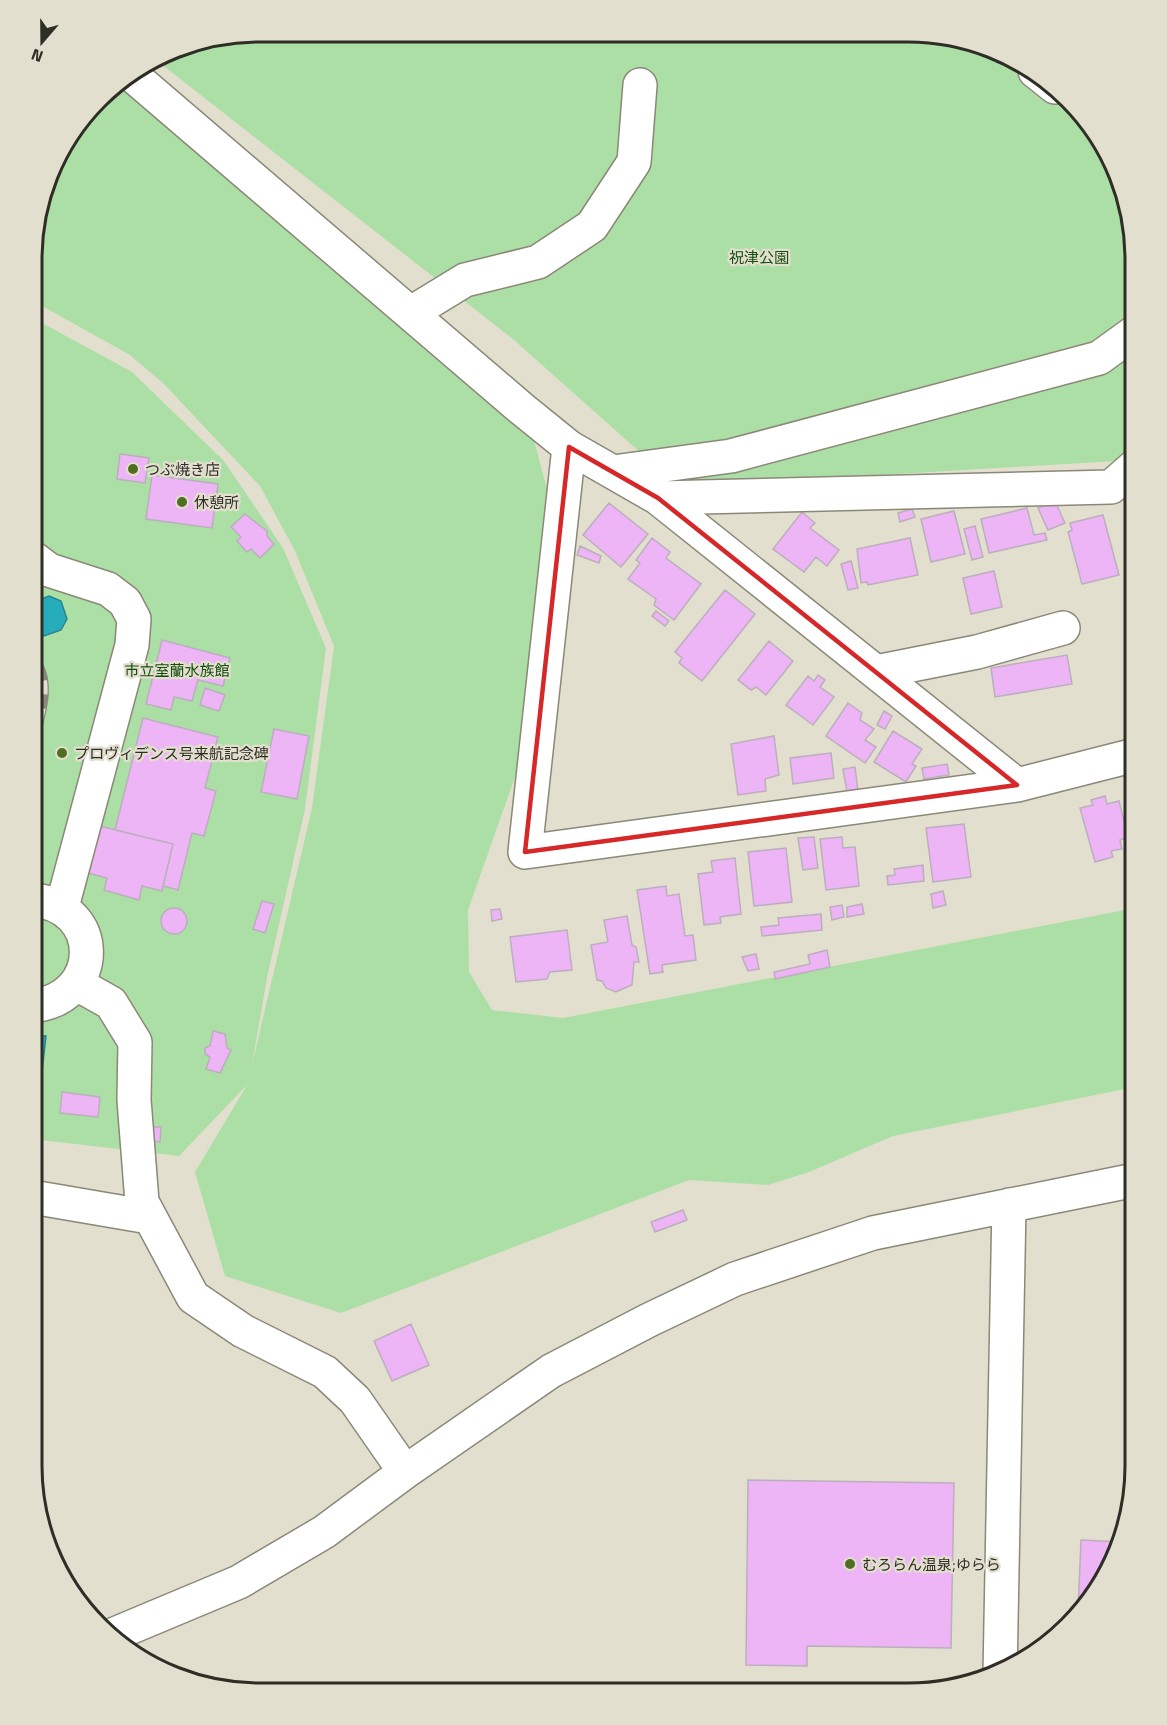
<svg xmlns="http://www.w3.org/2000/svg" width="1167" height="1725" viewBox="0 0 1167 1725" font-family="'Titillium Web','Noto Sans JP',sans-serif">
	<rect width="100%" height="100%" fill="#e3dfce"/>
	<path fill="#acdfa6" d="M259,32L938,33L995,49L1046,78L1088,120L1118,171L1135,259V445L1116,461L679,487L514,340L156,60L185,44Z
		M120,81L531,429L551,504L520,763L468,910L469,972L492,1010L563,1018L1135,908V1087L893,1136L809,1172L768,1185L689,1180L341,1313L225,1276L195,1172L247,1085L179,1156L32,1139L33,318L132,372L224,461L283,548L326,648L305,809L267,978L252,1065L312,808L334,646L295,551L260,486L163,383L130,355L33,301V229L62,145L109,88Z"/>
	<path fill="#26acbb" stroke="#28868e" stroke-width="1.5" d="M49,596L61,601L67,619L61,630L44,636L33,630V602Z
		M32,1035L46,1036L42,1072L32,1071Z"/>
	<path fill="#edb4f6" stroke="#bbafbd" stroke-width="1.5" d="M120,454L149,458L145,483L117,479Z
		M152,475L218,484L212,528L146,519Z
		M1055,501L1065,523L1048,530L1038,508Z
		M609,503L648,534L621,567L583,535Z
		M1027,508L1034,535L1045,533L1047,540L989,553L981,519Z
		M912,509L915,517L900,522L898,513Z
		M954,511L965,554L931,562L921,519Z
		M802,512L815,523L810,528L839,550L827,566L816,557L804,572L773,549Z
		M245,514L267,531V536L274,544L260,558L251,549L247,552L237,541L241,537L231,527Z
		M1103,515L1119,575L1082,584L1068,532L1072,530L1070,523Z
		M975,526L983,557L972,560L964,529Z
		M1135,533V567L1126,536Z
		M652,538L670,552L666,558L701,584L674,620L654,605L656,599L628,579L640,563L636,560Z
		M910,538L918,575L868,585L867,582L861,583L857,549Z
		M580,546L601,556L599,563L577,555Z
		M851,561L858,588L848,590L841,564Z
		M994,571L1002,607L971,614L963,578Z
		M725,590L755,614L702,681L679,663L682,658L675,652Z
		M656,611L669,621L665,626L652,616Z
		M162,640L230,658L223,686L198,680L192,701L174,697L171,710L146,704Z
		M769,641L793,661L766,695L756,687L751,690L738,680Z
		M1067,655L1072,684L995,697L991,668Z
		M818,675L825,680L820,687L834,697L813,725L786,705L808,676L814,681Z
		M205,688L225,695L219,711L200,705Z
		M848,703L862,713L860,720L874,729L865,740L876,747L865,763L826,736Z
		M884,711L892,716L885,729L877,725Z
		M143,718L218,737L205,788L216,791L204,836L192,833L178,890L163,886L173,844L115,830Z
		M274,729L309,736L297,799L261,792Z
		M893,731L922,749L912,764L916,766L906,782L874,762Z
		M774,736L779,775L765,779L766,791L738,795L731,744Z
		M831,753L834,778L793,784L790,758Z
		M947,764L949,775L924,779L922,768Z
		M855,767L858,791L847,792L843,769Z
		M1105,796L1107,804L1119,801L1128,837L1120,840L1122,849L1111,851L1113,857L1095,862L1080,808L1093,805L1091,800Z
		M1135,803V838L1128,805Z
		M964,824L971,877L933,882L926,828Z
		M100,826L173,844L162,891L142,886L139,900L104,890L107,878L88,873Z
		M814,837L818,868L803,870L798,838Z
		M842,837L843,848L855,847L859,886L826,890L820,839Z
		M786,848L792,902L754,906L748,852Z
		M735,858L741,914L720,917L721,923L704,925L698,874L713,872L711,861Z
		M923,865L924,881L888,885L887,876L895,875L894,869Z
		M666,886L667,896L679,894L685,936L693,935L696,960L662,965L663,972L650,974L637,890Z
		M943,891L946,905L933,908L931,894Z
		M262,901L274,904L265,933L253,929Z
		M862,904L864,914L847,917V907Z
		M842,905L844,917L832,920L830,907Z
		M161 921a13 13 0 1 1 26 0a13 13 0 1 1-26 0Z
		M500,909L502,919L492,921L491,910Z
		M821,914L822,930L762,936L761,927L779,925L778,918Z
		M627,916L632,945L636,947L639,962H634L632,985L616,992L606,988L602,981L597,980L591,945L608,942L604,920Z
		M567,930L572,970L550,972L547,979L516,982L510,937Z
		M827,950L830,967L775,979L774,972L810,964L808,955Z
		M756,954L759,969L748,971L742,957Z
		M213,1031L225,1034L227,1048L231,1050L220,1073L206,1069L210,1057L205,1054V1048L210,1046Z
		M62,1092L100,1097L98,1117L60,1113Z
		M151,1127H161L160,1142L150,1141Z
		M683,1210L687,1220L655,1232L651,1222Z
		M411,1324L429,1365L392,1381L374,1341Z
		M748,1480L954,1483L951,1648L807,1646V1666L746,1665Z
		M1081,1540L1122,1542L1097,1593L1078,1613Z"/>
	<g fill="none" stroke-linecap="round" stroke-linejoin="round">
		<g stroke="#8b8878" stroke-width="36">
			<path id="minor" d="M1035,71L1055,87
				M132,75L522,409L569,447L658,498L1017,785
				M411,313L465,280L538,262L592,226L634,162L640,85
				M569,447L525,852L1017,785L1135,755
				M613,472L731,456L1099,358L1135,332
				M658,498L1111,487L1135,466
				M33,558L49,570L108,589L125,602L134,619L132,645L62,907
				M876,672L977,652L1063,628
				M77,984L111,1003L135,1042L134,1100L142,1202L193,1297L243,1331L325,1372L355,1400L405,1472
				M32,1006C105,998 104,905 32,900
				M32,1197L149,1217
				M110,1636L239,1582L324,1532L405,1472L551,1371L649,1320L735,1279L873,1233L1135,1180
				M1000,1674L1009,1205"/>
		</g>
		<use href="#minor" stroke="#fff" stroke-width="33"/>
		<g stroke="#8a887c" stroke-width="7">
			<path id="rail" d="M33,749C40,720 57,681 33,656"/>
		</g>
		<use href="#rail" stroke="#e3dfce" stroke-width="4.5" stroke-dasharray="14" stroke-linecap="butt"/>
	</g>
	<path fill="none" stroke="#d62828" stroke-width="4.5" stroke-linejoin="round" d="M569,447L658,498L1017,785L525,852Z"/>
	<g fill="#506d22" stroke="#e3dfce" stroke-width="2">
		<circle cx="133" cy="469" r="6"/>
		<circle cx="182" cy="502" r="6"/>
		<circle cx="62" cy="753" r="6"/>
		<circle cx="850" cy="1564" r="6"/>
	</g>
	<g text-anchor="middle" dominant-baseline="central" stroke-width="4.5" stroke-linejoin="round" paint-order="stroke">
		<g font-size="15" fill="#144e0e" stroke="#e3dfce">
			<text x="759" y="257">祝津公園</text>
			<text x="177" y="670">市立室蘭水族館</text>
		</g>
		<g font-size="15" fill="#2e2d26" stroke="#e3dfce" text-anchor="start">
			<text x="145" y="469">つぶ焼き店</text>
			<text x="194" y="502">休憩所</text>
			<text x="74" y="753">プロヴィデンス号来航記念碑</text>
			<text x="862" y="1564">むろらん温泉;ゆらら</text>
		</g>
	</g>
	<path d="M0 0H1167V1725H0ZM259 42H908A217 217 0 0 1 1125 259V1466A217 217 0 0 1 908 1683H259A217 217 0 0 1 42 1466V259A217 217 0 0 1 259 42Z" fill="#e3dfce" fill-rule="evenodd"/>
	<path fill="none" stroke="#2e2d26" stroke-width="3" d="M259 42H908A217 217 0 0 1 1125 259V1466A217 217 0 0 1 908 1683H259A217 217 0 0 1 42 1466V259A217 217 0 0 1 259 42Z"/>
	<g transform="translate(42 42) rotate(200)" stroke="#e3dfce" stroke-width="4.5" paint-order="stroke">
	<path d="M0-4.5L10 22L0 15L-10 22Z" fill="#2e2d26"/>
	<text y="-9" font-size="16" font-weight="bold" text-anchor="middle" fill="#2e2d26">N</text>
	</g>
</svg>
